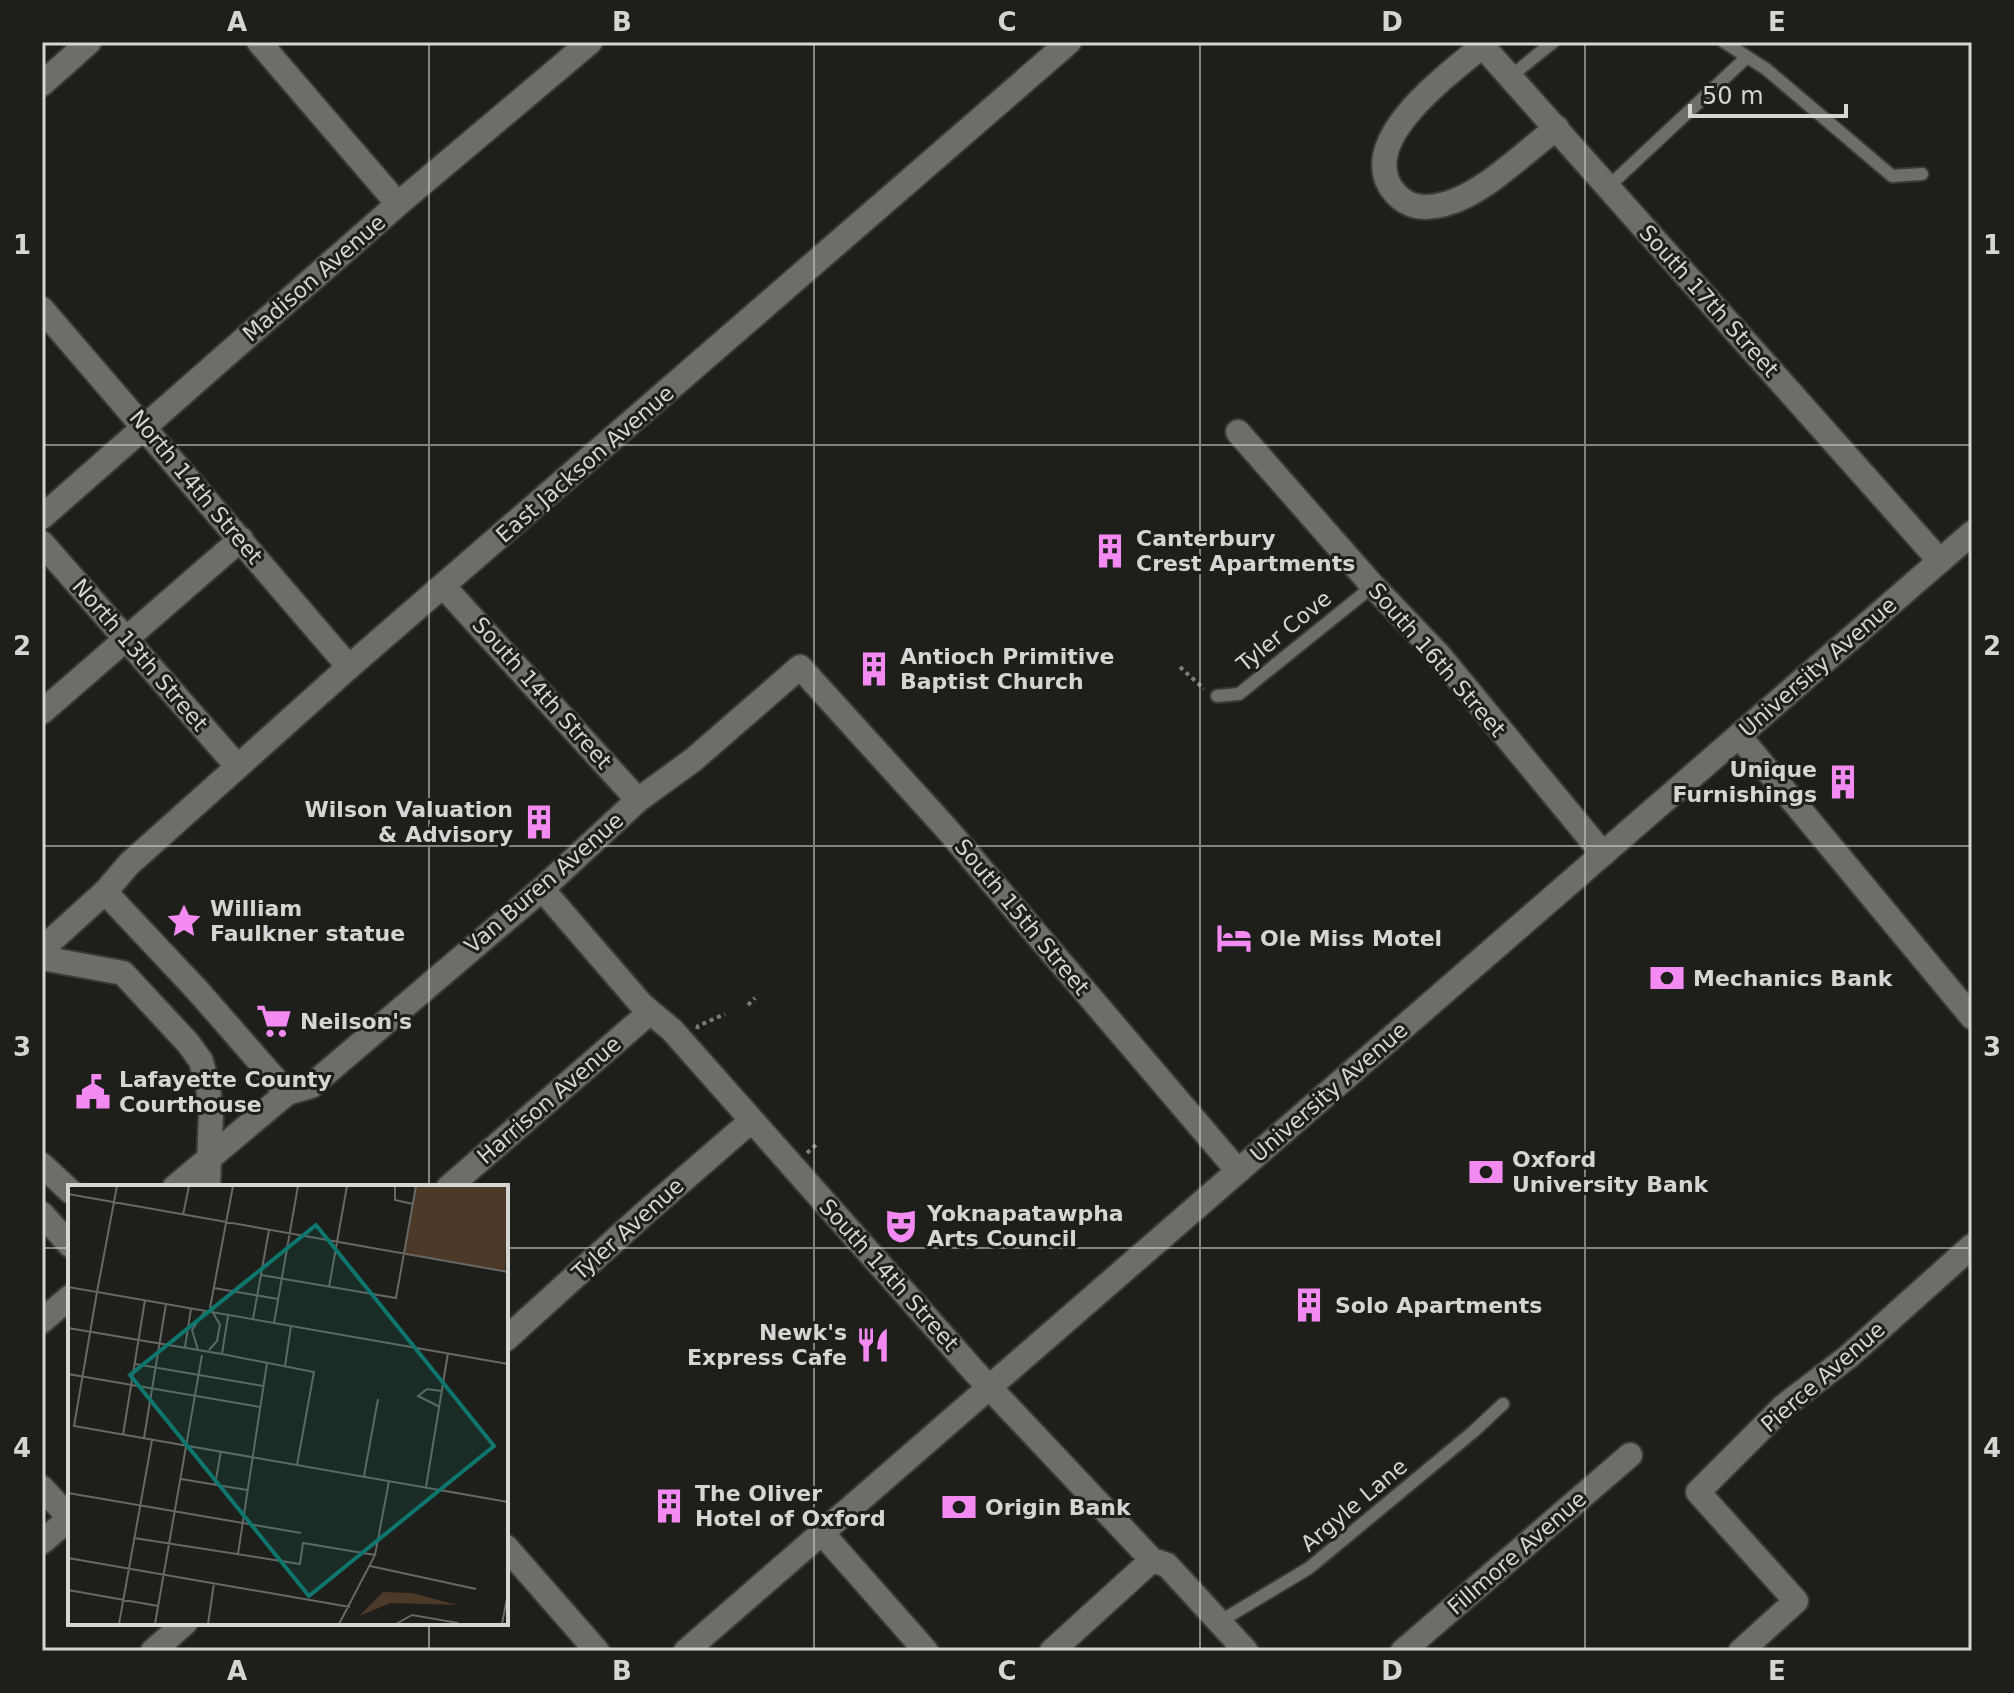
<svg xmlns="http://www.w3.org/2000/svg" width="2014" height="1693" viewBox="0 0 2014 1693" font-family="'DejaVu Sans',sans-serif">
	<rect width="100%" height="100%" fill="#1e1f1b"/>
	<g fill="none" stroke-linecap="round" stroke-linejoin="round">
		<g stroke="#393a37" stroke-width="16">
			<path id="lane" d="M1724,42L1766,69L1892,176L1922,174
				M1510,77L1553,42
				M1608,187L1747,57
				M1217,696L1239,694L1373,586
				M1219,1622L1309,1568L1473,1432L1503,1404"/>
		</g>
		<g stroke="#393a37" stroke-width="28">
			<path id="street" d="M259,42L398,204
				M1479,42L1940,561
				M1482,46C1448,75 1352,143 1395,193C1409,209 1426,209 1445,204C1484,194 1524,152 1557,128
				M42,84L89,42
				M42,309L349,667
				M1238,432L1373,586L1438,654L1603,854
				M42,517L398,204L590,42
				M42,543L237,766
				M444,587L638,800
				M42,712L241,539
				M1739,736L1972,1017
				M542,889L642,1005L672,1030L974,1371L1152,1560L1167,1565L1246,1651
				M105,892L129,864L349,667L1069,42
				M287,1093L311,1086L542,889L638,800L693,760L800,667L946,828L1238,1171
				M449,1187L649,1013
				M42,1321L70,1297
				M506,1339L645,1213L751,1121
				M42,1488L70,1518L42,1542
				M822,1533L926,1651
				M153,1651L185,1623
				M1052,1651L1152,1560
				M1403,1651L1630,1455
				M1741,1651L1796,1601L1698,1492L1784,1406L1848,1357L1972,1246"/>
		</g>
		<g stroke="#393a37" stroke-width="28">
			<path id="secondary" d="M42,949L105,892L198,991L287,1093L175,1187
				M42,958L123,973L188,1043L201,1061L208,1087L211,1114L208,1187
				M42,1165L70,1191
				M42,1214L70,1245
				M506,1547L597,1651
				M686,1651L1972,533"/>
		</g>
		<path stroke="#7c7d7a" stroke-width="4" stroke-dasharray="4 4" stroke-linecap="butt" d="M1180,667L1204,689
			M748,1005L755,998
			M697,1029L698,1026L725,1014
			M807,1153L816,1145"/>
		<use href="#lane" stroke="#6c6e69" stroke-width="12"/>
		<use href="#street" stroke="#6c6e69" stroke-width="24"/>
		<use href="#secondary" stroke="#6c6e69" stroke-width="24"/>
	</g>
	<path fill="none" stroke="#d5d6d3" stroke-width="2" stroke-opacity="0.55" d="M429,42V1187M814,42V1651M1200,42V1651M1585,42V1651M42,445H1972M42,846H1972M42,1248H70M506,1248H1972M429,1623V1651"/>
	<defs>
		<g id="building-bare" transform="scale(2.76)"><path d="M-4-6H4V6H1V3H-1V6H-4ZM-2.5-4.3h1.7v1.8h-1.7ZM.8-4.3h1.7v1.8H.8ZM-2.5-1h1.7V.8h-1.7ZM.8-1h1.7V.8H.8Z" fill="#f38af2" stroke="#1e1f1b" stroke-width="2.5" paint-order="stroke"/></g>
		<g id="sight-bare" transform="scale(2.76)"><path d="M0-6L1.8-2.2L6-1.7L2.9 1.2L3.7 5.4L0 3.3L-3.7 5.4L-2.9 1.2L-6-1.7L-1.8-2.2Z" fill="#f38af2" stroke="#1e1f1b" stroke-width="2.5" paint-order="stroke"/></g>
		<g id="hotel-bare" transform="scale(2.76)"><path d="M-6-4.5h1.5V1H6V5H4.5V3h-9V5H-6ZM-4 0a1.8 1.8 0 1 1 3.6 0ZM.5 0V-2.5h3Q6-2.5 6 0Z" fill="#f38af2" stroke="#1e1f1b" stroke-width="2.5" paint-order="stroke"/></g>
		<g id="bank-bare" transform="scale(2.76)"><path d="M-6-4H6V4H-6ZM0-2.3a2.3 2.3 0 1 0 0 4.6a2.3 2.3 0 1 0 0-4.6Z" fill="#f38af2" stroke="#1e1f1b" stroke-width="2.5" paint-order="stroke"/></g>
		<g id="supermarket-bare" transform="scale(2.76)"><path d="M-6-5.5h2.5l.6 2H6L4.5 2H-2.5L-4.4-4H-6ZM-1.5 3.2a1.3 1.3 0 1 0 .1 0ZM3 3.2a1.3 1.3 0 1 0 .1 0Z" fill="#f38af2" stroke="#1e1f1b" stroke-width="2.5" paint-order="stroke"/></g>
		<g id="civic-bare" transform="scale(2.76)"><path d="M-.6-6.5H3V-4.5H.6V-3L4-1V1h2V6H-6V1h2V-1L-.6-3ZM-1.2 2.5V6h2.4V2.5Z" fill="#f38af2" stroke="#1e1f1b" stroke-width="2.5" paint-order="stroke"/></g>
		<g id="theatre-bare" transform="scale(2.76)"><path d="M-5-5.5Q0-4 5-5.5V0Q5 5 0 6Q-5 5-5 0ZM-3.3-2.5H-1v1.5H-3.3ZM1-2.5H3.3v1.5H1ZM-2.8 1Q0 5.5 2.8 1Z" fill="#f38af2" stroke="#1e1f1b" stroke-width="2.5" paint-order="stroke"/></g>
		<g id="restaurant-bare" transform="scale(2.76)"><path d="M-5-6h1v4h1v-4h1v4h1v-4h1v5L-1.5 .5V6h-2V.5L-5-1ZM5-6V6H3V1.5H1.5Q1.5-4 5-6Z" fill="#f38af2" stroke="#1e1f1b" stroke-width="2.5" paint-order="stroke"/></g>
	</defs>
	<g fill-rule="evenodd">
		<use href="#building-bare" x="1110" y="551"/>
		<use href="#building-bare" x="874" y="669"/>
		<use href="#building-bare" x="1843" y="782"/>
		<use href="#building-bare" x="539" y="822"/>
		<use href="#sight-bare" x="184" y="921"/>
		<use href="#hotel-bare" x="1234" y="938"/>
		<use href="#bank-bare" x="1667" y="978"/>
		<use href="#supermarket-bare" x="274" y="1021"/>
		<use href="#civic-bare" x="93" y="1092"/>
		<use href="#bank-bare" x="1486" y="1172"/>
		<use href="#theatre-bare" x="901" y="1226"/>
		<use href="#building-bare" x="1309" y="1305"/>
		<use href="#restaurant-bare" x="873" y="1345"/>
		<use href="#building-bare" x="669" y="1506"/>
		<use href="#bank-bare" x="959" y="1507"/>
	</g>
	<g text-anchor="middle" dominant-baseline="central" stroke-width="6" stroke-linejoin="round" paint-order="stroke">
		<g font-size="22" fill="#d5d6d3" stroke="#1e1f1b">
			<text transform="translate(314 278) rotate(-41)">Madison Avenue</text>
			<text transform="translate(1709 301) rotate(48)">South 17th Street</text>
			<text transform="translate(585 464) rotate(-41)">East Jackson Avenue</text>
			<text transform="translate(196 487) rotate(50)">North 14th Street</text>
			<text transform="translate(1284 631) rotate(-39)">Tyler Cove</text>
			<text transform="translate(140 655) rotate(49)">North 13th Street</text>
			<text transform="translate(1437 660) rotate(49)">South 16th Street</text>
			<text transform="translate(1818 667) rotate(-41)">University Avenue</text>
			<text transform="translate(542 693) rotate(48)">South 14th Street</text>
			<text transform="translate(544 883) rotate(-41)">Van Buren Avenue</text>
			<text transform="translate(1022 917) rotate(50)">South 15th Street</text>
			<text transform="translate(1329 1092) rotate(-41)">University Avenue</text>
			<text transform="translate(549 1100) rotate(-41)">Harrison Avenue</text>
			<text transform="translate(628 1229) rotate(-42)">Tyler Avenue</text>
			<text transform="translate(889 1275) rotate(48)">South 14th Street</text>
			<text transform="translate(1823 1377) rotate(-41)">Pierce Avenue</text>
			<text transform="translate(1354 1505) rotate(-40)">Argyle Lane</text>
			<text transform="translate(1517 1553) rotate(-41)">Fillmore Avenue</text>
		</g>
		<g font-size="22" font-weight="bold" fill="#d5d6d3" stroke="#1e1f1b" text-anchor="start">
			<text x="1136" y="538">Canterbury<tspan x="1136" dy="25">Crest Apartments</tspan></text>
			<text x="900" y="656">Antioch Primitive<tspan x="900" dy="25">Baptist Church</tspan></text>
			<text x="1817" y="769" text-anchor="end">Unique<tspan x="1817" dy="25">Furnishings</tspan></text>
			<text x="513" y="809" text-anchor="end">Wilson Valuation<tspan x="513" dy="25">&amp; Advisory</tspan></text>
			<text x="210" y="908">William<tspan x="210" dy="25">Faulkner statue</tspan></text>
			<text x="1260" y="938">Ole Miss Motel</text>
			<text x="1693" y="978">Mechanics Bank</text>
			<text x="300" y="1021">Neilson's</text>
			<text x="119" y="1079">Lafayette County<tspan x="119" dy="25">Courthouse</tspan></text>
			<text x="1512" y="1159">Oxford<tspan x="1512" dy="25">University Bank</tspan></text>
			<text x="927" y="1213">Yoknapatawpha<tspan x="927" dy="25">Arts Council</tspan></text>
			<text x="1335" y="1305">Solo Apartments</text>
			<text x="847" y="1332" text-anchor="end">Newk's<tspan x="847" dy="25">Express Cafe</tspan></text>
			<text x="695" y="1493">The Oliver<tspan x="695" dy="25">Hotel of Oxford</tspan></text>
			<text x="985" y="1507">Origin Bank</text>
		</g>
	</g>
	<g transform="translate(68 1185)">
		<rect width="440" height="440" fill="#1e1f1b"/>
		<path d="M348,1H440L437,86L336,68ZM315,407L344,408L389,420L323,418L291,431Z" fill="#4d3928"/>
		<path fill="none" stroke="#676865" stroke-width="2" d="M49,1L29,107L440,179M327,1V15L345,19M0,9L440,87M115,30L121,1M193,90L328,113L348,1M0,102L29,107L6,241L440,317M261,102L279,1M146,103L210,114M142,123L165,1M185,134L201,45M206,138L230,1M0,143L154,169L160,131M117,162L123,124M130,165L124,145L136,127M141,165L149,156L152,140L144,126M154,169L246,187L229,280M67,179L195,201M217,181L223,141M0,189L192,222M372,222L350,211L359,204L374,206M55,250L77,115M76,253L98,119M296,291L310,214M113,294L179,305M147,300L153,266M358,302L380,168M0,308L233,348M66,353L232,379L235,358L307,370M170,369L199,178M0,373L282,422M302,381L408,404M0,405L90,421M51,439L84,255M87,439L134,170M140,439L146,398M271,439L307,370L321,296M328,439L344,430L390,438M434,439L440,408"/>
		<path fill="#0f766e" fill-opacity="0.15" stroke="#0f766e" stroke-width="4" d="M248,40L426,261L241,411L62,190Z"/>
		<rect width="440" height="440" fill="none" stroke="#d5d6d3" stroke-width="4"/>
	</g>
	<rect width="2014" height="1693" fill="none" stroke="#1e1f1b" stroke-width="88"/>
	<path d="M1690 104v12h156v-12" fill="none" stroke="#d5d6d3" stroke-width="4"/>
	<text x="1702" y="104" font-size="24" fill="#d5d6d3" stroke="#1e1f1b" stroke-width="6" paint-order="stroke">50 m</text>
	<rect x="44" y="44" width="1926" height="1605" fill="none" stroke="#d5d6d3" stroke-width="3"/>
	<g font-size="26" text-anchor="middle" font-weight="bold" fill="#d5d6d3">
		<text x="237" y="31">A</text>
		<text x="622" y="31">B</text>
		<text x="1007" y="31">C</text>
		<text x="1392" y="31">D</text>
		<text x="1777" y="31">E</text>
		<text x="22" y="254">1</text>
		<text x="1992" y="254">1</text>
		<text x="22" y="655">2</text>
		<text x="1992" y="655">2</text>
		<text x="22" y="1056">3</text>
		<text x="1992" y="1056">3</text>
		<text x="22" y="1457">4</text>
		<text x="1992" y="1457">4</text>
		<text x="237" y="1680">A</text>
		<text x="622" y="1680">B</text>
		<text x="1007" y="1680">C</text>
		<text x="1392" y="1680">D</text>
		<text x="1777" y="1680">E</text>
	</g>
</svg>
